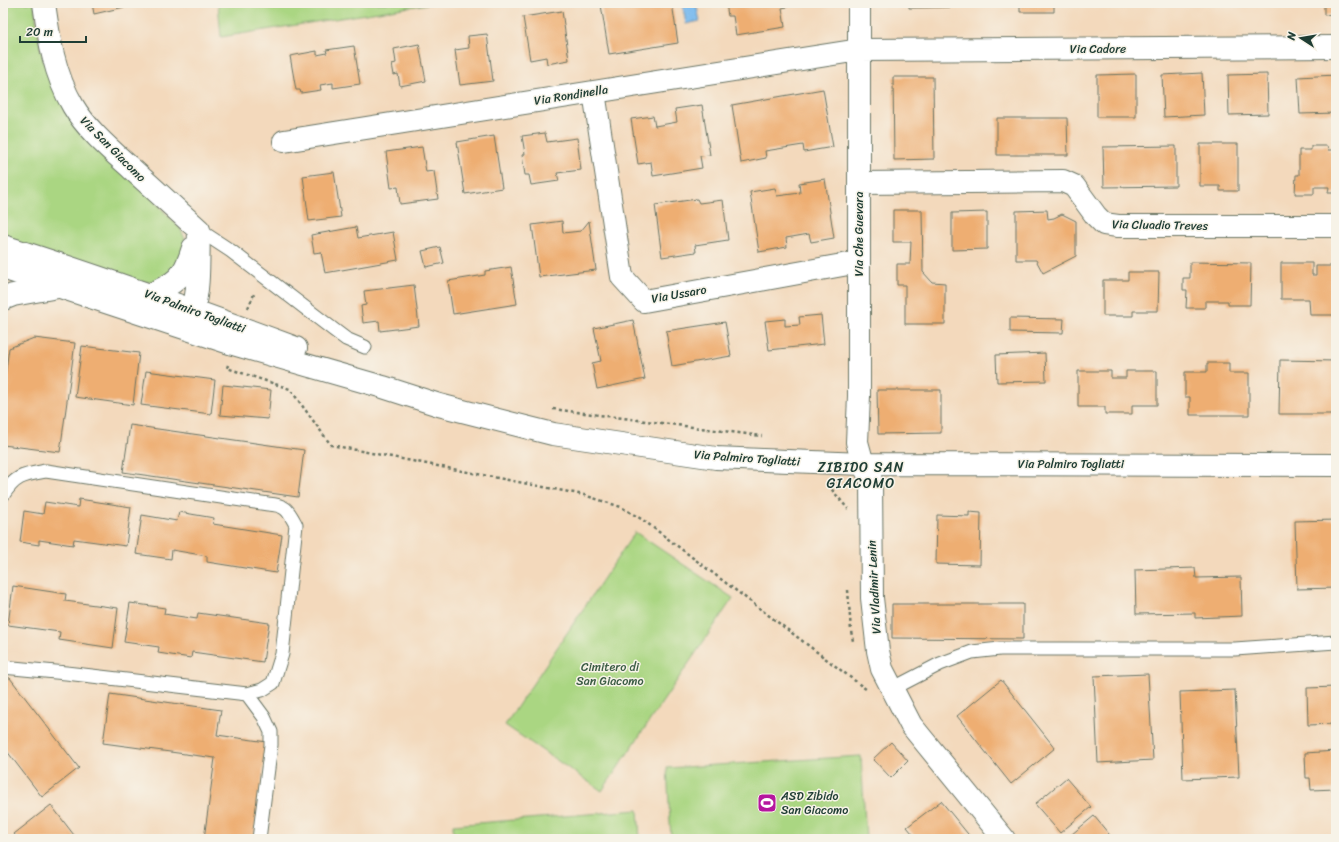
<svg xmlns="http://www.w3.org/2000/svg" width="1339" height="842" viewBox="0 0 1339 842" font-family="Sriracha,sans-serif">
	<rect width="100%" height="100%" fill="#f7f3e8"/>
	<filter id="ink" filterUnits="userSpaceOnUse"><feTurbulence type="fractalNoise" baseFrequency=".025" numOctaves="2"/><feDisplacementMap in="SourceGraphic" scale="8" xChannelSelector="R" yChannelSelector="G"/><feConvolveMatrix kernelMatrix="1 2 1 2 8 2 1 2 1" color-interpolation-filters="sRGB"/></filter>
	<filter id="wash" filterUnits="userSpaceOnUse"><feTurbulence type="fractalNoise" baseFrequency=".012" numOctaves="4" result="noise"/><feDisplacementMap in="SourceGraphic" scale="16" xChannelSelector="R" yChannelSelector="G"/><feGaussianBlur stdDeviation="0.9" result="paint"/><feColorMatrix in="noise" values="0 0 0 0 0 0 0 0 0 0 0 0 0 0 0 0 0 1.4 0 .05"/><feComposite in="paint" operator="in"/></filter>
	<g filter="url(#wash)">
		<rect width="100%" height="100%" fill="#f3d9bc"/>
		<path fill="#aad682" stroke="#648a5b" d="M3,3H34L40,47L45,66L166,214L180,228L185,239L184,251L171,273L159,279L150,282H137L3,240Z
			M218,3H435L221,37Z
			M635,532L733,598L602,791L505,725Z
			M861,756L866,839H671L667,768Z
			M638,810L640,839H454L453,825Z"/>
		<path fill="#79baee" stroke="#4c7c91" d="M682,3H696L700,21L686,24Z"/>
		<g id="blocks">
			<path fill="#eeae72" d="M92,3H137V4L94,14Z
				M611,3H672L678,43L609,54L601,5Z
				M726,3H786L787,7L782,8L785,27L736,35L733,16H728Z
				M909,3H978V7L909,8Z
				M1020,3H1054V12H1020Z
				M1324,3H1336V14L1324,15Z
				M562,11L569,60L547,64L546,57L530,60L523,17Z
				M487,34L493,81L460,85L455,50L469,48L468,36Z
				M419,44L426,81L400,86L398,74L394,75L392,64L396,63L394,49Z
				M354,46L360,84L333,88V83L320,85L321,90L301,93L300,90H296L290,56L317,51V55L327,53L326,50Z
				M1202,73L1204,115L1164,117L1162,75Z
				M1136,74V117H1097V75Z
				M1267,74L1268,114L1229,115L1228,75Z
				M1336,75V113L1300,114L1298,77Z
				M893,77H933L934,159L894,160Z
				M823,89L833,147L804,152L803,145L765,151L766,158L741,163L732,105Z
				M702,105L710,155L700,156L702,168L653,176L651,162L638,164L631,119L653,116L655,126L677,122L675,109Z
				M997,118H1067L1068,155H997Z
				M545,133L547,142L577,138L581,170L557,173L559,181L531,185L529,175H525L522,155L525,154L522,136Z
				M494,136L502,188L465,194L457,142Z
				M1200,144H1238V191H1220V186H1200Z
				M1176,146V186L1104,187L1103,147Z
				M1311,146H1327L1328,150H1336V193H1328L1329,187H1314V194H1295L1296,175H1299V150H1311Z
				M422,147L426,172L434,171L438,199L400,204L398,187L391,188L386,152Z
				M334,172L341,217L309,221L303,176Z
				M825,179L834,238L811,242L809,234L786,238L787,247L759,252L750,192L775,188L777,196L800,193L799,183Z
				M697,199L699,203L723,200L728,240L695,245L696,252L662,257L655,205Z
				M893,210H922L923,272L932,282L945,283V324H905V285H897V264H910L911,242H893Z
				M1047,210L1048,219L1054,218L1062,214L1076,221V256L1043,273L1036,260H1016V211Z
				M987,212V249L952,250V213Z
				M562,221L563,233L581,231L589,221L596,270L539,277L532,225Z
				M356,227L358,238L393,232L398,260L325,273L321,252L314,253L311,235Z
				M440,247L444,263L426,267L422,251Z
				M1190,262L1251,263L1250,305H1228V301H1205V308H1186L1187,290H1183V278H1190Z
				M1281,263H1312V275H1316V266H1336V315H1310L1309,299H1281Z
				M511,267L517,304L453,314L448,281L485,275V271Z
				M1128,272H1159L1158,311H1133V316H1103V280H1128Z
				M414,285L419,326L380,331L379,321L363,323L361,306L366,305L364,291Z
				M821,315L824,344L769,350L765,321L785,319V326L800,325L799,317Z
				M1010,318L1064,319L1063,333L1010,332Z
				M633,320L645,379L597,389L592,363L601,361L594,328Z
				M725,322L731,356L672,366L666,331Z
				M34,338L75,343L60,452L3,445V391L9,348Z
				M82,346L139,353L133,405L75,397Z
				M1045,353L1046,381L997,382L996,355Z
				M1280,360L1336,361V414H1279Z
				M1207,363H1229V373H1249V415H1190V397H1185V372H1207Z
				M146,371L215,380L211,414L141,405Z
				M1078,371H1111V378H1126V371H1157V405H1132V414H1105V407H1078Z
				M223,385L271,390L268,419L220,415Z
				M877,390H941V433L878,434Z
				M130,425L304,450L298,497L123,472Z
				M79,499L131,507L126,546L74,539L73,545L39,540V545L20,542L24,511L43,514L45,502L78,507Z
				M179,512L214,518L213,524L282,535L276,573L207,562V556L172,550L171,559L136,554L142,515L177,521Z
				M969,512L981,513L980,565L936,564L937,515L969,516Z
				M1336,520V588L1297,589L1295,521Z
				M1195,568L1196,578L1241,577L1242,616L1195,618V613L1136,614L1135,570Z
				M13,586L66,594L65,601L118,608L113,648L59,640L60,632L8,625Z
				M130,603L165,608L164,614L197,619L198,613L269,623L263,662L192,652L191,658L158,653L159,647L124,642Z
				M892,604H1023V639L892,638Z
				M1148,674L1153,760L1098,763L1094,676Z
				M3,677L10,678L79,768L42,797L3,746Z
				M1001,680L1055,748L1011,784L957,716Z
				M1336,687V724L1308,725L1307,688Z
				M1235,690L1239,777L1183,779L1180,692Z
				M110,694L221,710L217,735L267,742L254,839H204L215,758L103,743Z
				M891,742L908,761L891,778L873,759Z
				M1336,751V789L1311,790L1310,778H1306L1305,753Z
				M1066,778L1091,807L1060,833L1035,804Z
				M941,801L972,839H917L907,827Z
				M51,805L77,839H18L14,834Z
				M1094,816L1113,839H1066Z"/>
		</g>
	</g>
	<g filter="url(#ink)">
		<use href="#blocks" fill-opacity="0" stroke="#697464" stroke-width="1"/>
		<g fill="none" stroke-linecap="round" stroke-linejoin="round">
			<g stroke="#697464" stroke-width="15">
				<path id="lane" d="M199,230L231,251L334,330L346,339L365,347
					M3,495C16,475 24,475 46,471L268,504C286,505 288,510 296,525L282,654L273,683L262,690L247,694L66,673L3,667
					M892,689L940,664L972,652L1000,649H1235L1336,642
					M247,694L264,717L271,732V745L259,839"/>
			</g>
			<g stroke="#697464" stroke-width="24">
				<path id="street" d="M44,3C49,39 54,74 73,106C87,130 112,151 133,170C155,190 177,210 199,230C198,252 200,289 193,309C191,315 186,320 181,324
					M859,3V396L857,442L863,464
					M594,92L622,277L644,301L859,262
					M284,141L859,50L1336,47
					M859,183L1063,181L1074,186L1096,216L1104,224L1118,226H1336
					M149,295C176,283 184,278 193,248
					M3,299L13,295L58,287"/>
			</g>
			<g stroke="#697464" stroke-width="24">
				<path id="secondary" d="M3,246C102,277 199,312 296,348
					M3,268L233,344L383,387L439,405L553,434L716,458L863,464L1336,465
					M863,464L871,480L872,598L878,651L882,669L911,725L1004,839"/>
			</g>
			<path stroke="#697464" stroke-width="2.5" stroke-dasharray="3 3" stroke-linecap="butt" d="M248,308L255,292
				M228,365L227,368L290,389L331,445L584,495L621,507L643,520L867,690
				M553,409L762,436
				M828,485L848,509
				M848,590L851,631L853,641"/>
			<use href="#lane" stroke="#fff" stroke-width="13"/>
			<use href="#street" stroke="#fff" stroke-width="22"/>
			<use href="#secondary" stroke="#fff" stroke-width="22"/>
		</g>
	</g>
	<defs>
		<g id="stadium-square" transform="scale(1)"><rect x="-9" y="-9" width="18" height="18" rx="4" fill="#b5179e" stroke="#f7f3e8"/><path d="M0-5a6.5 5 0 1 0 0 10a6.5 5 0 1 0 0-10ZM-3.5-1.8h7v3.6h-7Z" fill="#fff"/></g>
	</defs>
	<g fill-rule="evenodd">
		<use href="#stadium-square" x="767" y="803"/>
	</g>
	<g text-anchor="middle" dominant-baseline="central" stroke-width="3" stroke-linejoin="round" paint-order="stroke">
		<g font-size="12" fill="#1f3d34" stroke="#f7f3e8">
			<text x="1098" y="49">Via Cadore</text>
			<text transform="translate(571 95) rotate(-9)">Via Rondinella</text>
			<text transform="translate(113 149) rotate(45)">Via San Giacomo</text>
			<text transform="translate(1160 225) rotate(1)">Via Cluadio Treves</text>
			<text transform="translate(859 234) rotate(-90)">Via Che Guevara</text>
			<text transform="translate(679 294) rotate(-10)">Via Ussaro</text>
			<text transform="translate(195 311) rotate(20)">Via Palmiro Togliatti</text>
			<text transform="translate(747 458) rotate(4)">Via Palmiro Togliatti</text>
			<text x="1071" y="464">Via Palmiro Togliatti</text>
			<text transform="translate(874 587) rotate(-93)">Via Vladimir Lenin</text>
		</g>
		<g font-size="12" fill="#3b5c44" stroke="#f7f3e8">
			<text x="610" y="667">Cimitero di<tspan x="610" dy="14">San Giacomo</tspan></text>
		</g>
		<g font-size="12" fill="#1f3d34" stroke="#f7f3e8" text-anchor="start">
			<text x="781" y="796">ASD Zibido<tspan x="781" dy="14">San Giacomo</tspan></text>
		</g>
		<g font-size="14" letter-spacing="1" fill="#1f3d34" stroke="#f7f3e8">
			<text x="861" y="467">ZIBIDO SAN<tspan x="861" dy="16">GIACOMO</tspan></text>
		</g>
	</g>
	<rect width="1339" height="842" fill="none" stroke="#f7f3e8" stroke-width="16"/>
	<g transform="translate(1301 38) rotate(282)" stroke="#f7f3e8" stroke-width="3" paint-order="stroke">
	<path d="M0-3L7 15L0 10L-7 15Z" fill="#1f3d34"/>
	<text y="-6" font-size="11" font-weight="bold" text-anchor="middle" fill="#1f3d34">N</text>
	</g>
	<path d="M20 36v6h66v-6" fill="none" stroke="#1f3d34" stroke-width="2"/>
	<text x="26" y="36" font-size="12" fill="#1f3d34" stroke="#f7f3e8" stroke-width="3" paint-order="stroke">20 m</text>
</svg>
